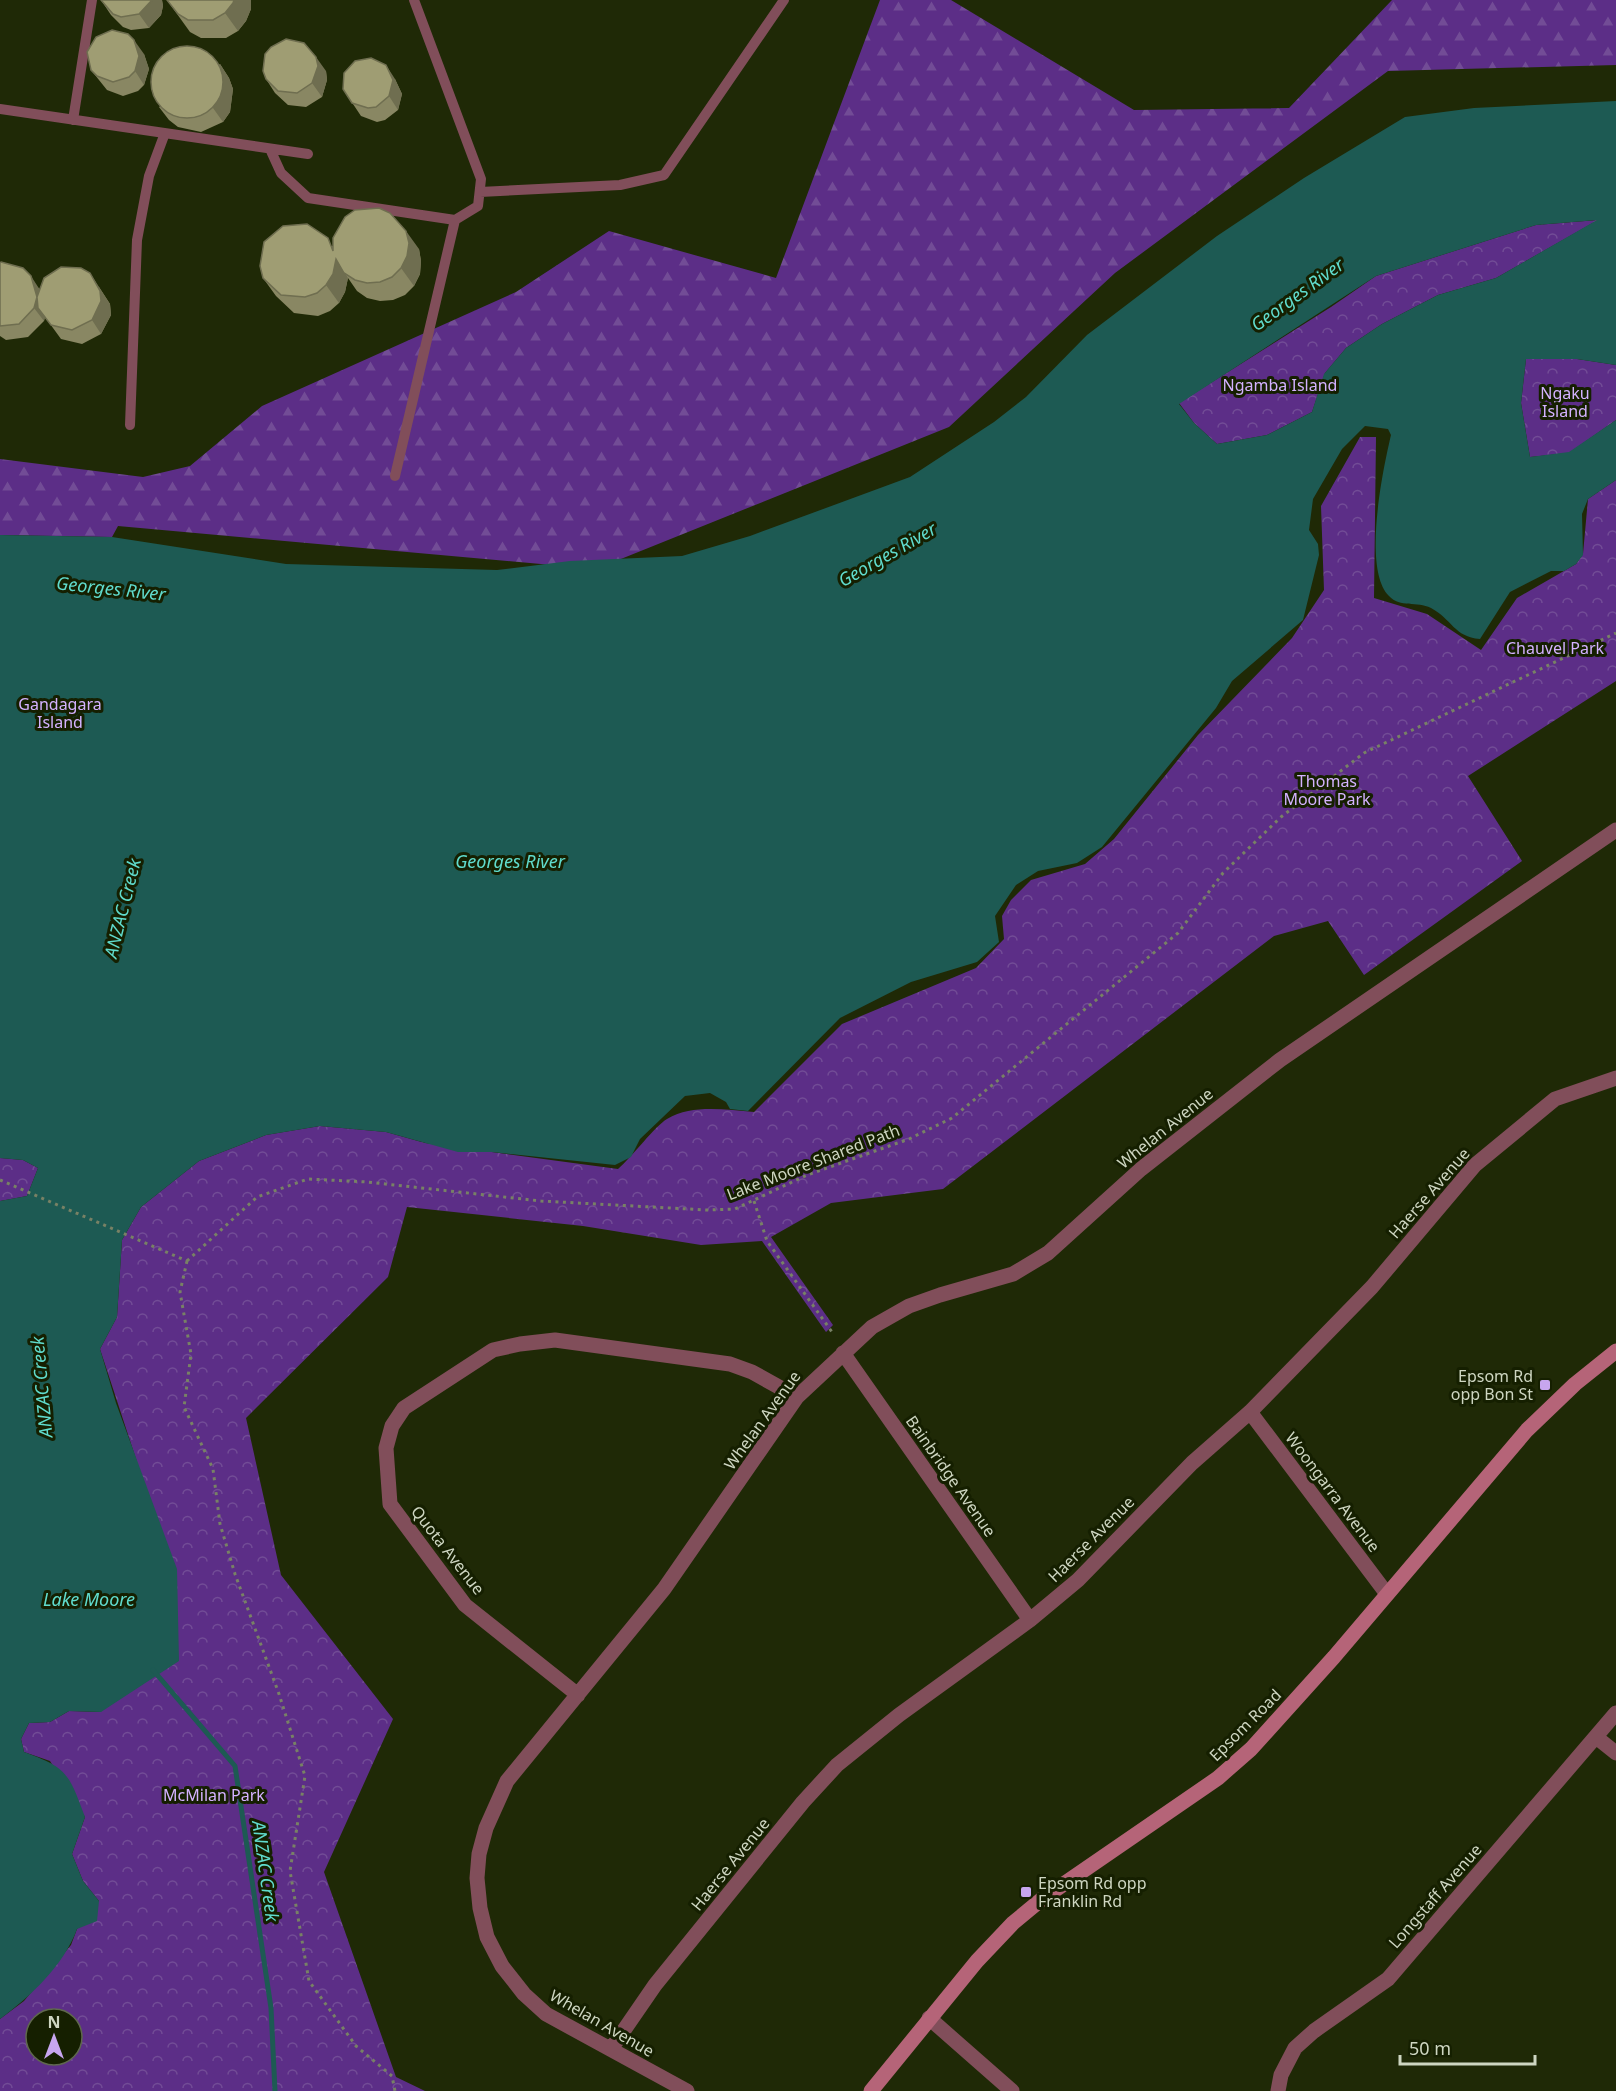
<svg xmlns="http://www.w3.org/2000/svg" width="1616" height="2091" viewBox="0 0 1616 2091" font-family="'Noto Sans',sans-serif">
	<defs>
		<pattern id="forest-firs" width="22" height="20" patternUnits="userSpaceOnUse" patternTransform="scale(1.5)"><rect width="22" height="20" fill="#5c2e87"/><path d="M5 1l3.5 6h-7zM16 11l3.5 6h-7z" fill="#724c96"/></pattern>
		<pattern id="park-crowns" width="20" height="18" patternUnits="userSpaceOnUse" patternTransform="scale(1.5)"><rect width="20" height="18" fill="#5c2e87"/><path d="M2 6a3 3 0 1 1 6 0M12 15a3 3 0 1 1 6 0" fill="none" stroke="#724c96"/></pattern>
	</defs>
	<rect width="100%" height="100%" fill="#1f2906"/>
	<path fill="url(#forest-firs)" d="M880,0H951L1134,110L1289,108L1392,0H1616V65L1388,71L1115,273L949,427L596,569L118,526L112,537L0,535V459L143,477L190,466L262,406L516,292L609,231L776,278Z"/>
	<path fill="url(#park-crowns)" fill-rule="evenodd" d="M1598,220L1496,278L1438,295L1382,324L1346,348L1325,373L1312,412L1267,435L1217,444L1194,423L1179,403L1331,307L1376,276L1536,225Z
		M1526,359H1577L1616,365V420L1569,453L1530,457L1521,403Z
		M1360,437H1376L1374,598L1427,614L1481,650L1517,598L1576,564L1583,554L1588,499L1616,480V681L1468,776L1522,861L1364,975L1328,921L1274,936L943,1189L831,1203L771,1237L833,1325L826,1332L762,1241L701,1245L583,1226L407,1207L388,1277L246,1418L281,1575L393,1719L324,1872L396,2077L425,2091H0V2019L24,2001L71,1945L77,1929L99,1901L83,1881L72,1854L85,1817L50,1761L24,1752L21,1739L29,1723L50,1722L69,1711L101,1712L137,1462L100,1349L117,1317L122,1240L141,1207L199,1161L266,1135L320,1126L386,1132L425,1143L618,1169C632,1157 655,1126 667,1119C693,1104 725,1110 754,1112L842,1024L976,968L1004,939L1002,916L1011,900L1031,880L1085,864L1114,839L1198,735L1292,638L1324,590L1321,506ZM36,2019H72V2055H36Z
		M0,1158L23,1160L38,1168L27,1196L0,1201Z"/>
	<path fill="#1d5a53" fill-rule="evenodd" d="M1616,101V365L1577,359H1526L1521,403L1530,457L1569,452L1616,420V480L1588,499L1582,514L1583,555L1576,564L1564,571H1551L1510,592L1480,639C1454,637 1452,619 1431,608C1417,601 1400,608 1389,596C1362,569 1383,469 1391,435L1388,429L1365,426L1342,449L1313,499L1309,530L1318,544L1319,555L1303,620L1232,681L1216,708L1102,847L1077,863L1038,871L1016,885L995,916L999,942L977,962L911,982L840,1018L748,1111L730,1109L726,1102L710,1093L685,1096L640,1139L631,1157L615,1165L492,1152H458L386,1132L320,1126L266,1135L199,1161L141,1207L122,1240L117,1317L100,1349L116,1403L177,1569L179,1661L101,1712L69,1711L50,1722L29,1723L21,1739L24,1752C69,1768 69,1775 85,1817L72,1854L83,1881L99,1901L97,1921L77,1929C64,1965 30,1997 0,2019V1201L27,1196L38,1168L23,1160L0,1158V535L112,537L286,564L497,570L570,561L682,556L750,536L910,477L994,422L1026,397L1087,335L1217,236L1304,178L1405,117L1474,108ZM1597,220L1496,278L1438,295L1382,324L1346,348L1324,374L1312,412L1267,435L1217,444L1194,423L1179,404L1376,276L1536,225Z"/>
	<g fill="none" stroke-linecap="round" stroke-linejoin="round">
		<path stroke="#1d5a53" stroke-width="5" d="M153,1670L235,1766L271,2008L275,2091"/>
		<path stroke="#788165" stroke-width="3" stroke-dasharray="3 4.5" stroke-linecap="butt" d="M0,1180L187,1261
			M754,1201L767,1241L832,1332
			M187,1261L257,1197L308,1179L367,1182L541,1201L707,1210L735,1209L807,1175L909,1139L952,1118L1178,933L1223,873L1281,817L1364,753L1616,633
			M187,1261L180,1292L191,1354L184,1407L213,1469L220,1524L235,1574L279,1694L305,1776L290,1871L309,1981L356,2046L392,2076L395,2091"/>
		<path stroke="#814e5a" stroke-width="10" d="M0,109L308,154
			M73,120L92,0
			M270,149L281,173L308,198L455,220L478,206L481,179L414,0
			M480,192L620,185L664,175L784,0
			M130,425L137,240L149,176L165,133
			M395,476L455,220"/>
		<path stroke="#814e5a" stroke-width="15" d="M843,1353L1030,1620
			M1250,1412L1387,1594
			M578,1695L465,1605L390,1504L386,1448L392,1426L404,1408L493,1350L520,1344L555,1340L730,1364L752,1372L797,1397
			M1596,1737L1616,1753
			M929,2018L1012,2091
			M611,2049L655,1985L803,1802L837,1765L899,1715L1030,1620L1078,1580L1192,1463L1250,1412L1372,1287L1475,1165L1555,1099L1616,1078
			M687,2091L546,2014L524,1994L502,1966L487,1937L480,1908L477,1878L479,1854L486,1828L507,1781L664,1589L797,1397L872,1327L909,1306L940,1295L1013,1274L1048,1253L1141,1169L1280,1060L1616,830
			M1278,2091L1281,2075L1295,2048L1314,2031L1388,1979L1616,1713"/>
		<path stroke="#b56478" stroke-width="15" d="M871,2091L977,1961L1013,1923L1042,1899L1218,1778L1251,1749L1334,1657L1527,1430L1575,1384L1616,1351"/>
	</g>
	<path fill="#898763" d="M101,0H162L163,6L161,15L149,28L131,30L123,27L111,15Z
		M167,0L251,9L246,21L238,31L226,38H201L190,32Z
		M144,54L149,69L144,85L138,91L123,96L107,90L91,70Z
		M220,64L229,78L233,89L230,112L223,122L201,132L178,127L169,120L159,107Z
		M326,71L327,80L322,97L306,107L288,105L275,93L266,79Z
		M395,79L402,94L398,110L385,120L377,122L361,116L343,89Z
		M333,246L419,249L421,261L420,274L414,286L405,295L393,300L380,301L367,298L357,291L348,278L345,292L339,303L330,311L318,316L294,313L276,296L263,278Z
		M0,263L40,289L99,287L110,304L111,315L101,334L82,344L61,339L45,317L44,321L28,337L6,340L0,336Z"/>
	<path fill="#6f6e50" d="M152,0H162L163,6L161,15L149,28L139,14Z
		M234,0H251V9L246,21L238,31L225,13Z
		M134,40L144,54L149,69L144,85L135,71Z
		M316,57L326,71L327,80L322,97L312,83Z
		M220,64L229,78L233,89L230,112L223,122L213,108Z
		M386,65L395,79L402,94L398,110L389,96Z
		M406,231L419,249L421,261L420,274L414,286L401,268Z
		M336,259L348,278L345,292L339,303L326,285Z
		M90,273L110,304L111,315L101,334L92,320Z
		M31,276L40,290L37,297Z
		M37,297L45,317L44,321L34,308Z"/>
	<path fill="#9f9d73" stroke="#6f6e50" stroke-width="1.5" d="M101,0H152L139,14L121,17L113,14Z
		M167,0H234L233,3L225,13L213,20H188L178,14Z
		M112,30L128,34L134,40L139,56L135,71L129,77L113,82L97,76L91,70L87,52L96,37Z
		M286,39L304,43L316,57L318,66L312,83L297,93L278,91L266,79L263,71L265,54L271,47Z
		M151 82a36 36 0 1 1 72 0a36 36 0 1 1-72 0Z
		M371,58L386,65L393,80L389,96L376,107L368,108L352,103L343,89L344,73L355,61Z
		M379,208L390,213L406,231L409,243L407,256L401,268L392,277L380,282L367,283L355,280L344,273L336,259L333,274L326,285L317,293L305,297L281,295L263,278L260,266L264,242L283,226L307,224L328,238L333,251V238L345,217L355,210Z
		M1,262L23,268L31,276L37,297L44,278L61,267L81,268L90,273L100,291L101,301L92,320L72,330L51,325L38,308L37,297L34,308L19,324L0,326V263Z"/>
	<g fill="#c7a6ef" stroke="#151f00" stroke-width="2">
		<rect x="1539" y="1379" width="12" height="12" rx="3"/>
		<rect x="1020" y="1886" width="12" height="12" rx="3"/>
	</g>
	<g text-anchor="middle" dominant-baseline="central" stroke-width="6" stroke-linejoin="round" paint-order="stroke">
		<g font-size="16" fill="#d4b2ff" stroke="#151f00">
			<text x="1280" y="385">Ngamba Island</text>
			<text x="1565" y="393">Ngaku<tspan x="1565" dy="18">Island</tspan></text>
			<text x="1555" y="648">Chauvel Park</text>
			<text x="60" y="704">Gandagara<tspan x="60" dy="18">Island</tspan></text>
			<text x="1327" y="781">Thomas<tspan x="1327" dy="18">Moore Park</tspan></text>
			<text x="214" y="1795">McMilan Park</text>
		</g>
		<g font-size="16" fill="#ced6c1" stroke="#151f00">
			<text transform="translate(1165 1128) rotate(-39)">Whelan Avenue</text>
			<text transform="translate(813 1162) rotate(-21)">Lake Moore Shared Path</text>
			<text transform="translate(1429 1193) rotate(-49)">Haerse Avenue</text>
			<text transform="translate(762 1420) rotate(-54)">Whelan Avenue</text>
			<text transform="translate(951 1476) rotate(55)">Bainbridge Avenue</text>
			<text transform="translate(1333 1492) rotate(53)">Woongarra Avenue</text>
			<text transform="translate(1091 1539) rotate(-45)">Haerse Avenue</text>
			<text transform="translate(448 1550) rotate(52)">Quota Avenue</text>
			<text transform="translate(1245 1725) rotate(-45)">Epsom Road</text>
			<text transform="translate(730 1864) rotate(-51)">Haerse Avenue</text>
			<text transform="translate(1435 1896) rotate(-49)">Longstaff Avenue</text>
			<text transform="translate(602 2023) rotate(30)">Whelan Avenue</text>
		</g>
		<g font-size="16" fill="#ced6c1" stroke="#151f00" text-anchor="end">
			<text x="1533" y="1376">Epsom Rd<tspan x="1533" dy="18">opp Bon St</tspan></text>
			<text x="1038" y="1883" text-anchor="start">Epsom Rd opp<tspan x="1038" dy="18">Franklin Rd</tspan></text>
		</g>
		<g font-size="18" font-style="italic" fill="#60dccd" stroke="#151f00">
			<text transform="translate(1297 294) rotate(-36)">Georges River</text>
			<text transform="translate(887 554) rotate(-30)">Georges River</text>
			<text transform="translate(111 588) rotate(6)">Georges River</text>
			<text x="510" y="861">Georges River</text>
			<text transform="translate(122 908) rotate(-76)">ANZAC Creek</text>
			<text transform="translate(41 1387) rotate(-95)">ANZAC Creek</text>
			<text x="89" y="1599">Lake Moore</text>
			<text transform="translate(266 1871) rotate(82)">ANZAC Creek</text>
		</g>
	</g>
	<g transform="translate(54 2037)"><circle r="28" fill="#151f00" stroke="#5f684d" stroke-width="1.5"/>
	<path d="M0-4.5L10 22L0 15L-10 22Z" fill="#c7a6ef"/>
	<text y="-9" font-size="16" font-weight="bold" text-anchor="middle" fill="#ced6c1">N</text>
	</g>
	<path d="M1400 2055v9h135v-9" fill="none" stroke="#ced6c1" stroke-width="3"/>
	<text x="1409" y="2055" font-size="18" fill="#ced6c1" stroke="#151f00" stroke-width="4.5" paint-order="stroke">50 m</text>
</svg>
